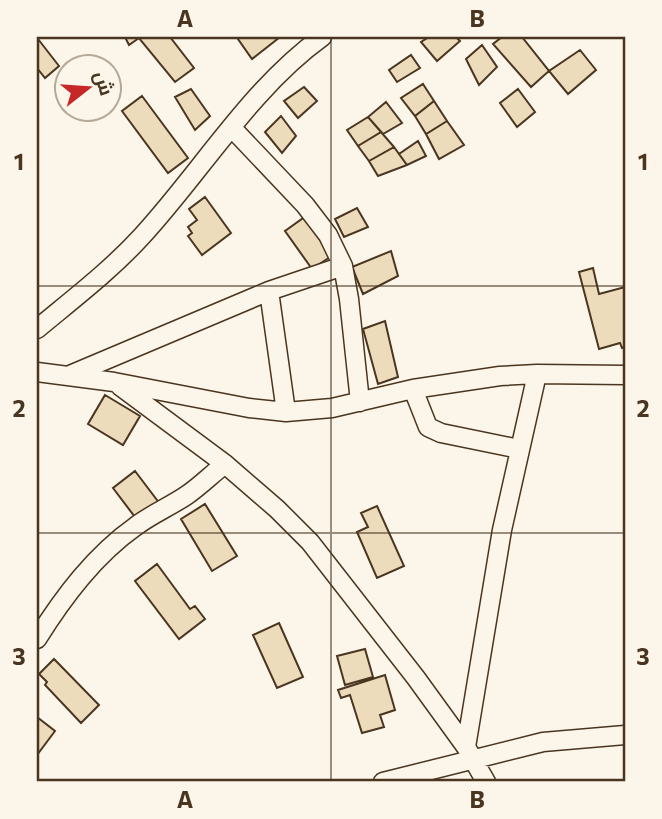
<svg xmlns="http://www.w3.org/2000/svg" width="662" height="819" viewBox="0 0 662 819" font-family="Commissioner,Cairo,sans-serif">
	<rect width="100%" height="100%" fill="#fbf6e9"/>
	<path fill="#ecdcbc" stroke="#4a3520" stroke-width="2" d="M125,37H170L194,68L175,82L139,38L129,45Z
		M240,37H280L252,59L238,39Z
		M429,37H456L460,41L437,61L421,42Z
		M502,37H522L549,71L531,87L493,44Z
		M38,39L59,66L45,78L37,68Z
		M482,45L497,67L479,85L466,59Z
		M580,50L596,70L568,94L549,71Z
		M411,55L420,68L397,82L389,70Z
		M423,84L434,101L415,116L401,98Z
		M304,87L317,101L298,118L284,101Z
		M191,89L210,116L195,130L175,97Z
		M518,89L535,112L517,127L500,103Z
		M142,96L188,158L168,173L122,111Z
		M434,101L447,121L426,134L415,116Z
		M386,102L402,123L383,134L368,117Z
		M281,116L296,136L282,153L265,132Z
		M368,117L381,132L358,146L347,130Z
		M447,121L464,145L439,159L426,134Z
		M381,132L394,147L369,161L358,146Z
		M418,141L426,156L407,165L399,154Z
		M394,147L407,165L378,176L369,161Z
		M205,197L231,233L202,255L188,236L192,233L188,227L197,220L189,209Z
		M357,208L368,227L344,237L335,219Z
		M306,216L330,257L312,269L285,231Z
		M391,251L398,276L363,294L352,267Z
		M593,268L599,294L625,287V347L622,348L620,343L599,349L579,272Z
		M385,321L398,377L378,384L363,329Z
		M105,395L140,416L123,445L88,424Z
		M135,471L160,504L138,521L113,488Z
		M205,504L237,556L212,571L181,519Z
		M377,506L404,566L377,578L357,532L368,527L361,513Z
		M157,564L190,609L195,606L205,619L179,639L135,581Z
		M279,623L303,677L277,688L253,635Z
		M365,649L373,677L345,685L337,656Z
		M54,659L99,705L81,723L45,685L47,682L39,674Z
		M385,675L395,710L380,715L384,727L362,733L350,695L341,698L338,690Z
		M37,717L55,731L37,755Z"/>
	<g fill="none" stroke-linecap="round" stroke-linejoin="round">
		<g stroke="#4a3520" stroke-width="21">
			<path id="minor" d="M232,128L305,205L328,235L343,266L349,299L360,402
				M269,291L286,412
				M37,329C73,299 110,271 142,236C201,172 251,88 322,37
				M37,372L114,382L249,408L286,412L332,408L413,389L500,376L537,374L625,375
				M70,375L269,291L343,266
				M120,386L225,464L277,509L310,542L416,678L466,747L486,782
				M413,389L428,427L441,433L519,449
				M37,639C64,596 95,555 136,526C152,514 171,506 187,495C200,486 212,474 225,464
				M466,747L502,530L537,374
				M383,782L543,742L625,735"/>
		</g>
		<use href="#minor" stroke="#fbf6e9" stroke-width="18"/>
	</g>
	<path fill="none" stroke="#4a3520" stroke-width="2" stroke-opacity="0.55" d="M331,37V782M37,286H625M37,533H625"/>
	<rect width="662" height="819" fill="none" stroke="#fbf6e9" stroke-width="77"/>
	<g transform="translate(88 88) rotate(73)"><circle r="33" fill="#fbf6e9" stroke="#b4a999" stroke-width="2"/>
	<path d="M0-5L12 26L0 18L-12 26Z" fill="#c62828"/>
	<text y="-10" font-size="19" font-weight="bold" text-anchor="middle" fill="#4a3520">ش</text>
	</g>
	<rect x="38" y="38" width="586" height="742" fill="none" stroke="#4a3520" stroke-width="2.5"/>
	<g font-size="23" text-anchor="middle" font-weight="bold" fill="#4a3520">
		<text x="185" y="27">A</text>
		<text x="477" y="27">B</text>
		<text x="19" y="170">1</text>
		<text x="643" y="170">1</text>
		<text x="19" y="417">2</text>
		<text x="643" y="417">2</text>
		<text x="19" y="665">3</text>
		<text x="643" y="665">3</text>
		<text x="185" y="808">A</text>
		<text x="477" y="808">B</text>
	</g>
</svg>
